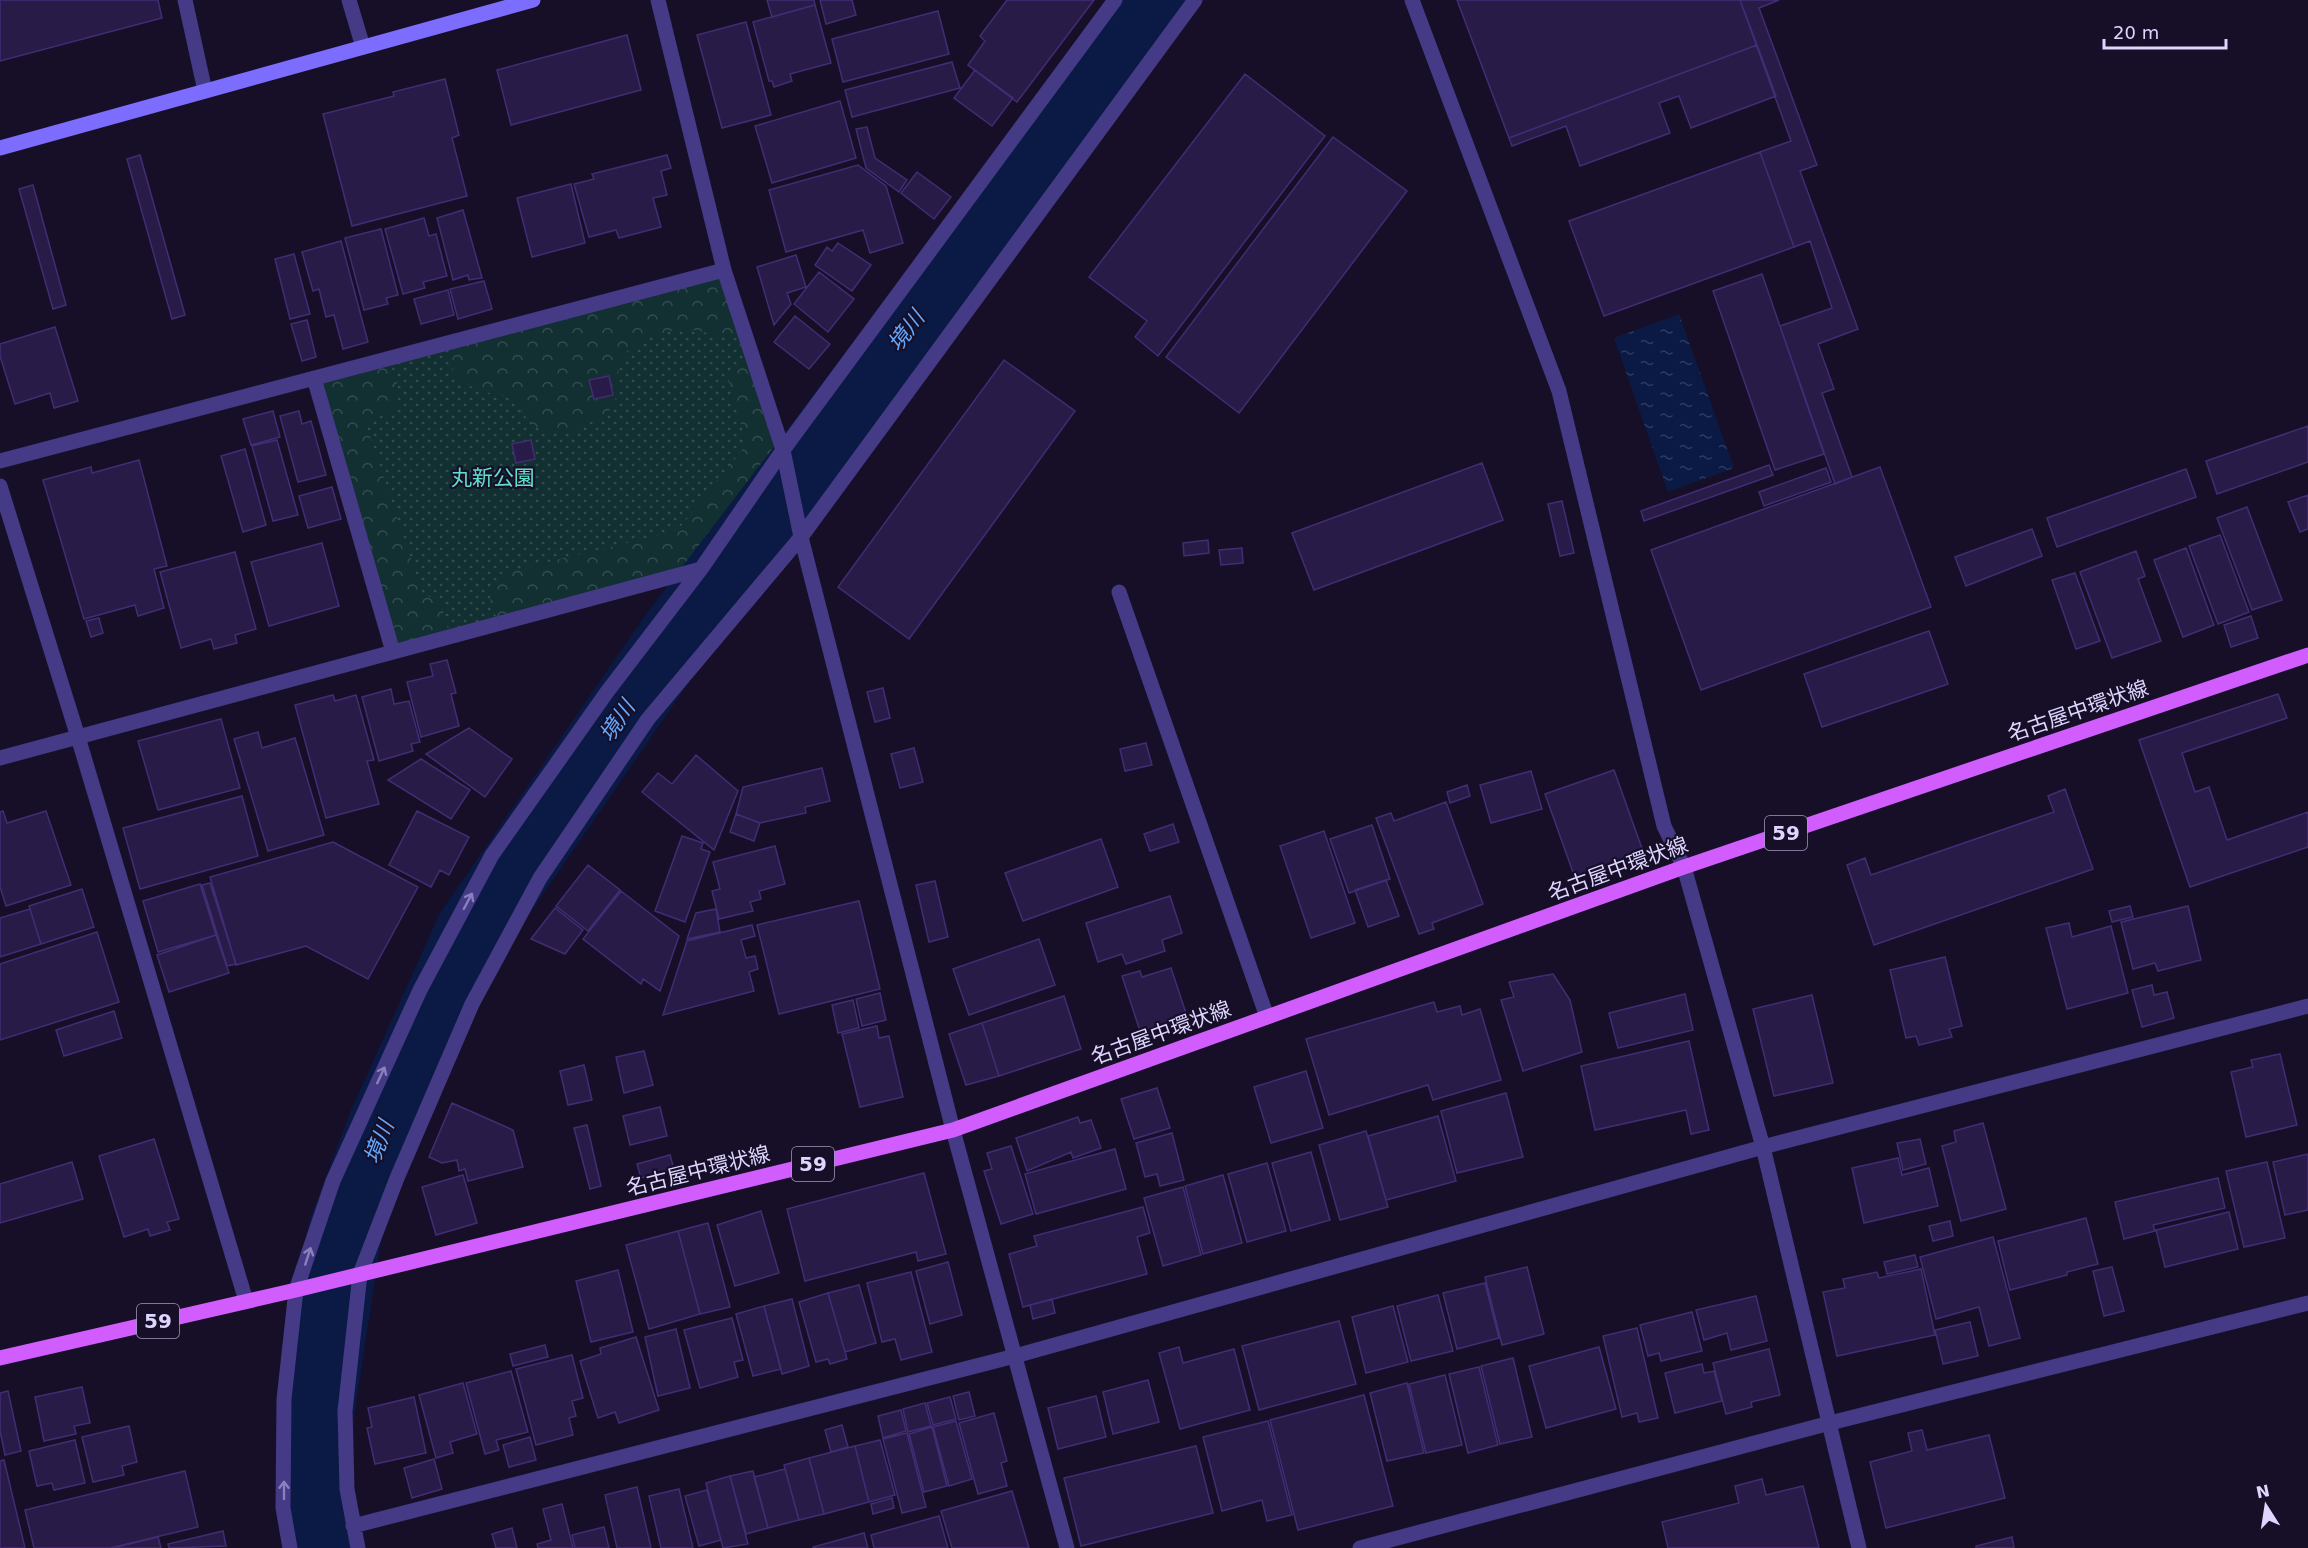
<svg xmlns="http://www.w3.org/2000/svg" width="2308" height="1548" viewBox="0 0 2308 1548" font-family="'DejaVu Sans','Noto Sans JP',sans-serif">
	<defs>
		<pattern id="green-dots" width="8" height="8" patternUnits="userSpaceOnUse" patternTransform="scale(1.5)"><rect width="8" height="8" fill="#122f31"/><path d="M2 2h.1M6 6h.1" fill="none" stroke="#344c50" stroke-width="1.8" stroke-linecap="round"/></pattern>
		<pattern id="forest-crowns" width="20" height="18" patternUnits="userSpaceOnUse" patternTransform="scale(1.5)"><rect width="20" height="18" fill="#122f31"/><path d="M2 6a3 3 0 1 1 6 0M12 15a3 3 0 1 1 6 0" fill="none" stroke="#344c50"/></pattern>
		<pattern id="water-ripples" width="26" height="14" patternUnits="userSpaceOnUse" patternTransform="scale(1.5)"><rect width="26" height="14" fill="#0a1a45"/><path d="M2 4q2-2 4 0t4 0M15 11q2-2 4 0t4 0" fill="none" stroke="#2d3b61"/></pattern>
	</defs>
	<rect width="100%" height="100%" fill="#160f27"/>
	<path fill="url(#green-dots)" d="M722,273L778,449L698,566L395,648L318,380Z"/>
	<path fill="url(#forest-crowns)" d="M722,273L741,332C718,340 715,333 693,330C673,328 648,335 632,347C610,362 624,385 613,405C609,414 597,419 588,424C549,444 534,431 511,397C481,393 444,384 450,346Z
		M750,359L778,449L698,566L503,619L495,615C487,595 489,590 502,573L672,532L682,525L742,450L745,439L728,378L732,369Z
		M387,362C399,375 399,390 398,406C388,415 377,416 366,424L422,592L441,604L449,633L395,648L318,380Z"/>
	<path fill="url(#water-ripples)" d="M1679,314L1734,468L1668,492L1614,338Z"/>
	<g fill="none" stroke-linecap="round" stroke-linejoin="round">
		<path stroke="#0a1a45" stroke-width="74" d="M323,1548L317,1517V1414L345,1231L385,1125L472,932L676,636L828,437L1157,0"/>
	</g>
	<path fill="#281b48" stroke="#422d74" stroke-width="1.5" d="M0,0H158L162,18L0,61Z
		M767,0H814L815,5L772,17Z
		M820,0H852L856,15L826,24Z
		M1007,0H1094L1017,102L968,65L985,41L980,36Z
		M1457,0H1740L1757,45L1509,138Z
		M1740,0H1779L1759,8L1817,165L1800,171L1858,329L1818,344L1834,389L1822,393L1852,477L1835,484L1780,326L1832,308L1810,241L1794,247L1760,152L1791,141Z
		M815,5L831,63L790,74L792,81L774,87L772,81H769L753,22Z
		M938,11L949,54L843,82L832,39Z
		M746,22L771,115L722,128L697,35Z
		M627,35L641,90L511,125L497,70Z
		M1757,45L1776,96L1691,128L1679,96L1659,103L1670,133L1580,166L1566,126L1512,146L1509,138Z
		M952,62L960,88L852,117L845,90Z
		M975,70L1013,98L992,126L954,98Z
		M1245,74L1325,136L1158,356L1135,337L1147,321L1089,277Z
		M445,79L459,135L452,138L467,196L352,226L323,114L394,96L393,92Z
		M840,101L856,158L772,183L755,126Z
		M867,127L875,158L907,180L899,192L866,168L856,129Z
		M1333,137L1407,191L1239,413L1166,357Z
		M1760,152L1794,247L1604,316L1569,221Z
		M140,155L185,315L172,319L127,159Z
		M667,155L671,168L661,171L667,195L653,198L661,227L619,238L616,230L589,237L574,184L594,179L592,174Z
		M858,165L886,186L903,243L870,253L863,230L786,252L769,190Z
		M917,172L951,197L934,219L901,193Z
		M571,184L585,243L532,257L517,198Z
		M33,185L66,305L53,309L19,189Z
		M463,210L482,278L469,280L468,275L453,280L437,218Z
		M424,218L429,236L436,234L447,276L423,282L425,288L403,294L385,229Z
		M381,229L398,295L386,298L388,304L364,310L345,238Z
		M341,241L368,342L343,349L334,315L326,317L319,289L313,291L302,252Z
		M838,243L871,265L852,291L815,265L827,247L832,251Z
		M294,254L310,314L290,319L275,259Z
		M796,255L806,287L787,293L791,304L774,325L757,267Z
		M819,272L854,299L828,332L794,304Z
		M1762,274L1824,454L1775,470L1713,291Z
		M484,281L492,309L458,319L450,289Z
		M448,290L454,315L421,324L414,299Z
		M795,316L830,344L809,369L774,342Z
		M307,320L316,357L302,361L291,324Z
		M55,327L78,401L54,408L50,393L15,404L0,356V344Z
		M1004,360L1075,411L909,639L838,587Z
		M609,376L613,395L594,399L589,380Z
		M273,411L280,437L251,445L243,419Z
		M299,411L302,424L311,421L326,475L298,482L280,416Z
		M2308,426V462L2217,494L2206,461Z
		M277,440L298,515L273,521L252,446Z
		M531,440L535,459L516,463L512,444Z
		M245,449L266,525L243,532L221,456Z
		M139,460L167,566L154,569L164,608L138,616L135,605L84,619L43,480L91,467L92,473Z
		M1482,463L1503,520L1314,590L1292,533Z
		M1769,465L1773,475L1644,521L1641,511Z
		M1880,467L1931,607L1701,690L1651,550Z
		M1826,468L1831,482L1764,506L1759,492Z
		M2186,469L2196,497L2057,547L2047,518Z
		M332,487L341,519L308,528L299,496Z
		M2308,495V529L2300,532L2288,502Z
		M1562,501L1574,553L1560,556L1548,504Z
		M2247,507L2282,600L2252,610L2217,518Z
		M2032,529L2042,556L1966,586L1955,557Z
		M2220,535L2249,612L2218,624L2189,546Z
		M1208,540L1209,553L1184,556L1183,543Z
		M322,543L339,606L269,626L251,562Z
		M1242,548L1243,563L1221,565L1219,550Z
		M2186,548L2214,625L2183,637L2154,560Z
		M2136,551L2145,576L2138,579L2161,641L2112,658L2080,572Z
		M235,552L256,629L235,635L237,643L214,649L211,639L181,648L160,572Z
		M2075,573L2100,641L2076,649L2052,580Z
		M2251,616L2258,638L2231,647L2224,625Z
		M99,618L103,633L91,637L86,621Z
		M1929,631L1948,684L1822,727L1804,674Z
		M447,660L456,693L451,694L459,726L421,737L407,682L433,676L430,664Z
		M883,688L890,718L875,722L867,692Z
		M391,689L394,704L409,701L420,742L411,744L413,751L379,761L362,697Z
		M2278,694L2287,718L2182,753L2195,792L2209,787L2227,840L2308,812V847L2190,887L2139,740Z
		M333,695L335,701L356,695L374,760L367,761L379,804L326,818L295,705Z
		M221,719L240,788L158,810L138,741Z
		M469,728L512,759L485,797L426,754Z
		M258,732L262,748L295,738L324,835L268,851L234,739Z
		M1146,743L1152,765L1125,771L1120,749Z
		M914,748L923,782L900,788L891,754Z
		M696,755L738,791L714,850L642,792L658,773L672,784Z
		M421,759L470,790L451,819L388,780Z
		M822,768L830,801L805,807L806,813L760,823L736,814L743,787Z
		M1614,770L1644,854L1575,878L1545,794Z
		M1531,771L1542,809L1491,823L1480,785Z
		M1467,785L1470,796L1450,803L1447,792Z
		M2065,789L2093,869L1874,945L1847,865L1865,858L1871,875L2054,812L2048,796Z
		M242,796L258,856L140,889L123,828Z
		M1446,802L1483,904L1432,923L1434,929L1419,934L1376,818L1391,813L1394,821Z
		M3,811L7,823L46,811L71,885L6,906L0,887V812Z
		M417,811L469,837L449,875L440,870L431,887L389,865Z
		M736,814L760,823L754,841L730,832Z
		M1173,824L1179,842L1150,851L1144,834Z
		M1372,825L1390,879L1349,893L1330,839Z
		M1324,831L1355,923L1311,938L1280,846Z
		M682,836L703,843L701,849L710,852L685,922L655,911Z
		M1101,839L1118,887L1023,921L1005,873Z
		M333,842L418,887L368,979L306,946L236,965L210,877Z
		M775,846L785,884L759,891L761,899L750,902L753,911L719,919L712,891L720,889L713,862Z
		M588,865L620,890L588,931L556,906Z
		M1386,880L1399,916L1368,927L1355,890Z
		M935,881L948,937L929,942L916,885Z
		M210,883L236,964L227,966L202,885Z
		M200,884L216,935L158,952L143,901Z
		M82,889L94,927L41,944L29,906Z
		M621,891L679,936L660,991L643,979L641,984L583,939Z
		M1170,896L1182,933L1162,940L1165,951L1126,964L1122,954L1098,962L1086,923Z
		M859,901L880,989L779,1014L757,925Z
		M2130,906L2133,917L2112,922L2109,911Z
		M2188,906L2201,960L2158,971L2155,963L2133,969L2121,922Z
		M555,908L583,930L565,954L531,939Z
		M30,909L41,944L0,957V918Z
		M716,909L720,932L687,939L696,913Z
		M2069,923L2072,937L2111,926L2128,993L2067,1009L2046,928Z
		M752,925L755,936L741,940L746,958L755,956L758,969L749,972L754,991L663,1015L687,941Z
		M97,932L119,1002L0,1040V964Z
		M216,935L229,973L169,992L157,955Z
		M1039,939L1055,985L969,1015L953,969Z
		M1945,957L1962,1026L1949,1029L1952,1037L1919,1045L1916,1036L1906,1038L1890,970Z
		M1171,968L1187,1016L1140,1031L1122,976L1140,971L1142,977Z
		M1553,974L1570,1000L1582,1052L1523,1071L1501,1000L1514,997L1509,982Z
		M2152,985L2154,995L2167,992L2174,1018L2142,1027L2132,990Z
		M880,993L886,1020L862,1026L856,999Z
		M1685,994L1693,1030L1618,1048L1609,1013Z
		M1812,995L1833,1083L1774,1096L1753,1009Z
		M1064,996L1081,1049L999,1076L982,1023Z
		M853,1000L859,1028L838,1033L832,1005Z
		M1434,1002L1437,1012L1460,1006L1462,1015L1480,1009L1501,1080L1433,1100L1428,1085L1329,1115L1306,1039Z
		M114,1011L122,1038L64,1056L56,1030Z
		M982,1023L999,1076L966,1085L949,1034Z
		M877,1026L879,1038L889,1036L903,1097L860,1107L842,1034Z
		M1689,1041L1709,1130L1691,1134L1686,1110L1595,1130L1581,1066Z
		M644,1051L653,1085L624,1093L616,1057Z
		M2280,1054L2297,1125L2246,1137L2231,1072L2253,1067L2251,1060Z
		M584,1065L592,1100L568,1105L560,1071Z
		M1306,1071L1323,1128L1271,1143L1254,1087Z
		M1157,1088L1170,1128L1134,1139L1121,1099Z
		M1506,1093L1523,1157L1457,1173L1441,1111Z
		M452,1103L513,1130L523,1167L468,1181L465,1169L459,1171L457,1160L442,1163L429,1157Z
		M660,1107L667,1136L630,1145L623,1116Z
		M1438,1116L1456,1181L1386,1200L1368,1136Z
		M1078,1117L1080,1123L1091,1120L1101,1148L1073,1158L1071,1152L1027,1171L1016,1138Z
		M1983,1123L2006,1209L1961,1221L1942,1146L1956,1142L1954,1131Z
		M587,1125L601,1186L590,1189L574,1128Z
		M1366,1131L1388,1207L1340,1220L1319,1145Z
		M1172,1133L1184,1180L1160,1186L1157,1174L1145,1177L1136,1143Z
		M154,1139L179,1219L167,1222L170,1230L150,1236L148,1229L124,1237L99,1156Z
		M1920,1139L1926,1164L1903,1170L1897,1143Z
		M1011,1146L1033,1214L1001,1224L984,1171L992,1169L987,1153Z
		M1115,1149L1126,1189L1036,1214L1025,1174Z
		M1311,1152L1330,1220L1291,1231L1272,1163Z
		M2308,1154V1210L2285,1215L2273,1162Z
		M670,1155L674,1169L641,1178L637,1164Z
		M1898,1158L1902,1175L1929,1168L1938,1206L1864,1223L1852,1168Z
		M72,1162L83,1199L0,1223V1184Z
		M2267,1162L2285,1238L2244,1247L2226,1171Z
		M1267,1163L1286,1231L1247,1242L1228,1174Z
		M924,1173L946,1254L918,1261L916,1252L805,1281L787,1209Z
		M463,1175L477,1223L436,1235L422,1187Z
		M1223,1175L1242,1243L1203,1254L1185,1186Z
		M2218,1178L2225,1208L2153,1225L2155,1231L2124,1239L2115,1202Z
		M1183,1187L1201,1255L1163,1266L1144,1198Z
		M1143,1207L1150,1233L1137,1237L1147,1274L1023,1307L1009,1254L1037,1246L1034,1236Z
		M761,1211L779,1273L735,1286L717,1225Z
		M2229,1212L2238,1249L2165,1267L2156,1230Z
		M2086,1218L2098,1264L2067,1272V1275L2010,1290L1998,1241Z
		M1950,1221L1953,1236L1933,1241L1929,1226Z
		M708,1223L730,1307L700,1314L678,1231Z
		M678,1231L700,1314L649,1329L626,1245Z
		M1993,1237L2020,1338L1989,1346L1979,1307L1936,1319L1920,1257Z
		M1915,1255L1918,1267L1887,1274L1884,1262Z
		M948,1262L962,1315L930,1324L916,1271Z
		M1527,1267L1544,1334L1502,1345L1485,1277Z
		M2112,1267L2124,1311L2104,1316L2093,1271Z
		M1921,1269L1935,1335L1837,1356L1823,1292L1845,1288L1843,1279L1877,1272L1879,1278Z
		M618,1270L633,1332L591,1342L576,1281Z
		M911,1272L932,1352L901,1360L895,1339L882,1342L867,1283Z
		M1485,1283L1499,1338L1457,1349L1443,1293Z
		M859,1285L876,1343L845,1352L828,1293Z
		M828,1293L847,1359L830,1364L828,1359L816,1362L799,1302Z
		M1438,1295L1453,1351L1411,1361L1397,1306Z
		M1756,1296L1767,1341L1731,1350L1727,1333L1704,1340L1696,1310Z
		M792,1299L809,1366L782,1374L764,1306Z
		M1052,1299L1055,1313L1033,1319L1030,1305Z
		M764,1306L781,1369L753,1376L736,1314Z
		M1393,1306L1408,1362L1366,1373L1352,1317Z
		M1692,1312L1702,1351L1661,1361L1659,1353L1648,1356L1640,1325Z
		M732,1318L743,1360L734,1362L738,1377L700,1388L684,1330Z
		M1339,1321L1356,1384L1259,1410L1242,1346Z
		M1970,1322L1978,1356L1943,1364L1935,1330Z
		M1637,1328L1658,1418L1639,1422L1637,1413L1622,1417L1603,1336Z
		M676,1329L690,1388L658,1396L645,1337Z
		M636,1337L659,1410L619,1423L615,1412L598,1418L580,1361L601,1354L600,1348Z
		M545,1345L548,1357L513,1366L510,1354Z
		M1179,1347L1183,1363L1234,1349L1250,1410L1180,1429L1159,1353Z
		M1599,1347L1616,1409L1546,1428L1529,1366Z
		M1769,1349L1780,1395L1751,1402L1752,1407L1726,1414L1713,1363Z
		M572,1355L583,1398L572,1401L576,1416L569,1418L573,1435L536,1445L516,1369Z
		M1513,1358L1532,1437L1500,1444L1481,1366Z
		M1702,1364L1704,1373L1714,1371L1722,1401L1675,1413L1665,1373Z
		M1479,1367L1498,1445L1468,1453L1449,1374Z
		M511,1371L528,1432L496,1440L499,1450L485,1454L466,1383Z
		M1445,1375L1462,1445L1426,1453L1409,1384Z
		M1148,1380L1159,1422L1113,1434L1103,1392Z
		M463,1383L477,1434L450,1442L453,1453L436,1458L419,1395Z
		M1407,1383L1424,1453L1387,1461L1370,1393Z
		M82,1387L90,1423L74,1426L76,1434L44,1441L35,1397Z
		M8,1391L21,1451L5,1455L0,1431V1393Z
		M969,1392L975,1416L959,1420L953,1396Z
		M1364,1395L1393,1506L1298,1530L1270,1420Z
		M1096,1396L1106,1437L1058,1449L1048,1408Z
		M414,1397L426,1453L375,1464L367,1428L372,1427L368,1408Z
		M950,1397L956,1419L933,1425L927,1403Z
		M925,1403L931,1426L908,1432L903,1409Z
		M901,1410L906,1431L883,1438L878,1416Z
		M994,1413L1007,1461L1001,1463L1007,1486L978,1494L959,1423Z
		M956,1421L972,1479L949,1486L933,1427Z
		M1268,1421L1292,1515L1267,1521L1262,1500L1222,1511L1203,1437Z
		M842,1425L848,1447L831,1452L825,1430Z
		M129,1426L137,1462L122,1466L124,1475L93,1482L82,1437Z
		M932,1427L947,1486L924,1492L909,1434Z
		M1922,1430L1927,1450L1989,1435L2005,1498L1886,1528L1870,1462L1912,1451L1908,1433Z
		M907,1433L926,1507L902,1513L883,1439Z
		M530,1437L536,1460L509,1467L503,1445Z
		M75,1440L85,1483L54,1490L52,1483L37,1486L29,1451Z
		M880,1440L895,1495L869,1502L855,1446Z
		M855,1446L869,1502L824,1514L809,1458Z
		M1196,1446L1213,1513L1081,1546L1064,1478Z
		M809,1458L824,1514L799,1520L784,1465Z
		M434,1459L442,1489L412,1498L404,1468Z
		M4,1460L25,1548H0V1461Z
		M785,1469L799,1520L768,1528L754,1477Z
		M185,1471L198,1527L110,1548H34L25,1510Z
		M753,1471L768,1528L746,1534L730,1476Z
		M730,1476L748,1544L723,1548L706,1483Z
		M1762,1479L1766,1495L1803,1486L1819,1548H1668L1662,1522L1739,1503L1735,1486Z
		M637,1487L651,1548H617L605,1495Z
		M679,1489L693,1548H661L649,1496Z
		M707,1490L721,1540L699,1546L685,1496Z
		M1012,1491L1029,1548H952L941,1511Z
		M892,1498L894,1508L873,1514L871,1504Z
		M562,1504L573,1548H538L537,1544L551,1540L543,1509Z
		M939,1516L948,1548H874L871,1535Z
		M604,1527L609,1548H575L572,1535Z
		M512,1528L517,1548H496L492,1534Z
		M223,1531L226,1546L169,1548L168,1544Z
		M864,1533L868,1548H813V1547Z
		M158,1537L161,1548H113Z
		M2012,1537L2014,1548H1976V1546Z"/>
	<g fill="none" stroke-linecap="round" stroke-linejoin="round">
		<path stroke="#443a86" stroke-width="15" d="M1119,592L1267,1017"/>
		<path stroke="#443a86" stroke-width="15" d="M185,0L205,91
			M349,0L363,47
			M658,0L724,270L783,450L801,537L953,1130L1067,1548
			M1412,0L1559,391L1664,826L1684,867L1763,1147L1859,1548
			M314,378L393,652
			M0,461L724,270
			M0,486L78,737L246,1301
			M0,758L701,569
			M353,1526L1015,1356L1763,1147L2308,1006
			M290,1548L283,1508L284,1399L296,1290L333,1181L420,990L492,855L607,692L701,569L783,450L1115,0
			M358,1548L347,1489L345,1411L360,1274L397,1178L472,1004L540,878L648,719L801,537L1195,0
			M1360,1548L1830,1423L2308,1303"/>
		<path stroke="#7d6dff" stroke-width="15" d="M0,148L533,0"/>
		<path stroke="#d15dff" stroke-width="15" d="M0,1358L296,1290L953,1130L1684,867L2308,655"/>
	</g>
	<defs><path id="oneway-shaft" d="M-6 0H5M1.5-3L5.5 0L1.5 3" fill="none" stroke-width="1.6" stroke-linecap="round" stroke-linejoin="round" transform="scale(1.5)"/></defs>
	<g stroke="#8980bc">
		<use href="#oneway-shaft" transform="translate(468 901) rotate(-62)"/>
		<use href="#oneway-shaft" transform="translate(381 1075) rotate(-65)"/>
		<use href="#oneway-shaft" transform="translate(308 1256) rotate(-72)"/>
		<use href="#oneway-shaft" transform="translate(284 1490) rotate(-90)"/>
	</g>
	<g text-anchor="middle" dominant-baseline="central" stroke-width="4.5" stroke-linejoin="round" paint-order="stroke">
		<g fill="#160f27" stroke="#a29abe" stroke-width="1.5">
			<rect x="1765" y="816" width="42" height="34" rx="4.5"/>
			<rect x="792" y="1147" width="42" height="34" rx="4.5"/>
			<rect x="137" y="1304" width="42" height="34" rx="4.5"/>
		</g>
		<g font-size="20" font-weight="bold" fill="#ded6ff">
			<text x="1786" y="833">59</text>
			<text x="813" y="1164">59</text>
			<text x="158" y="1321">59</text>
		</g>
		<g font-size="21" fill="#60e0cc" stroke="#160f27">
			<text x="493" y="478">丸新公園</text>
		</g>
		<g font-size="21" fill="#ded6ff" stroke="#160f27">
			<text transform="translate(2078 711) rotate(-19)">名古屋中環状線</text>
			<text transform="translate(1618 869) rotate(-20)">名古屋中環状線</text>
			<text transform="translate(1161 1033) rotate(-20)">名古屋中環状線</text>
			<text transform="translate(698 1171) rotate(-14)">名古屋中環状線</text>
		</g>
		<g font-size="22" font-style="italic" fill="#64a9ff" stroke="#160f27">
			<text transform="translate(906 331) rotate(-53)">境川</text>
			<text transform="translate(617 721) rotate(-56)">境川</text>
			<text transform="translate(379 1142) rotate(-69)">境川</text>
		</g>
	</g>
	<g transform="translate(2266 1506) rotate(348)" stroke="#160f27" stroke-width="4.5" paint-order="stroke">
	<path d="M0-4.5L10 22L0 15L-10 22Z" fill="#ded6ff"/>
	<text y="-9" font-size="16" font-weight="bold" text-anchor="middle" fill="#ded6ff">N</text>
	</g>
	<path d="M2104 39v9h122v-9" fill="none" stroke="#ded6ff" stroke-width="3"/>
	<text x="2113" y="39" font-size="18" fill="#ded6ff" stroke="#160f27" stroke-width="4.5" paint-order="stroke">20 m</text>
</svg>
